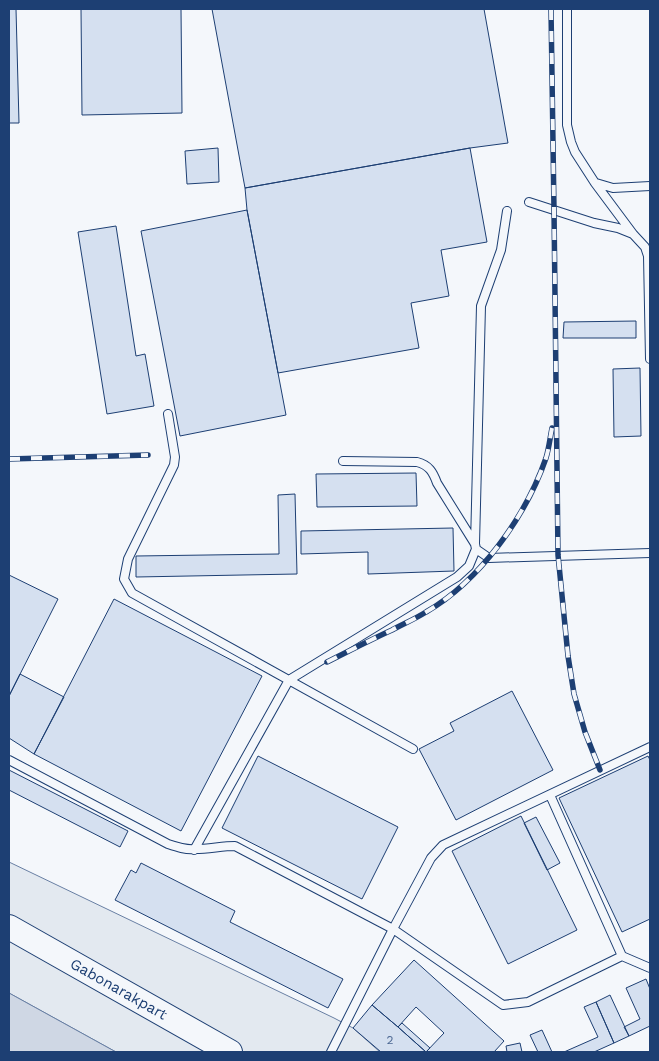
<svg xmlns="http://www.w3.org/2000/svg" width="659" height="1061" viewBox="0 0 659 1061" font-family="'Work Sans',sans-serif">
	<rect width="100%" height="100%" fill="#f4f7fb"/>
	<path fill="#e3e9f0" stroke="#687fa3" d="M9,862L334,1018L353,1028L380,1052H116L9,993Z"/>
	<path fill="#cfd7e4" stroke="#687fa3" d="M9,993L116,1052H9Z"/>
	<path fill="#d5e0f0" stroke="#1d3f73" d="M9,9H16L19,123H9Z
		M81,9H181L182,113L82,115Z
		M212,9H484L508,143L470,148L245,188Z
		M218,148L219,182L187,184L185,151Z
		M470,148L487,242L441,250L449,296L411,303L419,348L278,373L247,210L245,188Z
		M247,210L286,415L180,436L141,231Z
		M116,226L136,356L145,354L154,406L107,414L78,232Z
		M636,321V338H563L564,322Z
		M640,368L641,436L614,437L613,369Z
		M416,473L417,506L317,507L316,474Z
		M295,494L297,574L136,577V556L279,554L278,495Z
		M453,528L454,571L368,574V552L301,554V531Z
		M9,575L58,599L9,696Z
		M114,599L262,676L181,831L34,754Z
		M20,674L64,697L34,754L9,738V696Z
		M512,691L553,770L456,820L419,749L454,731L450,723Z
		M258,756L398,827L362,899L222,828Z
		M648,756L650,760V919L622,932L559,798Z
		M9,770L128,831L120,847L9,790Z
		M521,816L577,930L508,964L452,851Z
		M536,817L560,863L547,870L524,823Z
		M141,863L235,911L230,922L343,979L328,1008L115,900L131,870L136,873Z
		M414,960L504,1041L494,1052H426L444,1033L416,1007L398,1027L372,1005Z
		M646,979L650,989V1026L629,1036L624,1027L640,1019L626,988Z
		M610,995L629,1036L614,1043L596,1002Z
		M596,1002L614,1043L594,1052H564L598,1037L584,1007Z
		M372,1005L398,1027L426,1052H381L353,1028Z
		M402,1023L430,1048L426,1052L398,1027Z
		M542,1030L552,1052H538L530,1035Z
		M520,1043L522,1052H507L506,1046Z"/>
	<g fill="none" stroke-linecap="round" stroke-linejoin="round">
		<g stroke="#1d3f73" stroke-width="10">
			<path id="service" d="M567,9V125L571,142L575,152L595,183L633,234
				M596,183L613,188L650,186
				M529,202L594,223L618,228L633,234L645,247L648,256L650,359
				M168,414L175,457L174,465L128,559L124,579L132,593L413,749
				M343,461L417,462C429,465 433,472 437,483L475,544
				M476,549L475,544L481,306L501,250L507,211
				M9,760L168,844C177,847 186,850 195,849C209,849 222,846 235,846L393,929L503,1005L528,1002L622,956L550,795
				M194,850L289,680L457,577L469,566L476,549L489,558L650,553
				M622,956L650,968
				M331,1052L393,929L431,858L443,845L650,747"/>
		</g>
		<g stroke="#1d3f73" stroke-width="26">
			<g id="primary">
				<path id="s1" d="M9,927L230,1052"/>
			</g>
		</g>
		<use href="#service" stroke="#f4f7fb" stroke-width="8"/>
		<use href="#primary" stroke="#f4f7fb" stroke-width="24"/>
		<g stroke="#1d3f73" stroke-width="5.5">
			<path id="rail" d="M551,9L554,210L558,555L568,656L574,694L585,732L600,770
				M9,459L148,455
				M327,662C349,651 370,640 392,630C403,624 415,619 426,612C480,581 526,516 546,458C549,448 550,438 552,428"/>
		</g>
		<use href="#rail" stroke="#f4f7fb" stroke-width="4" stroke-dasharray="11" stroke-linecap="butt"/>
	</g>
	<g text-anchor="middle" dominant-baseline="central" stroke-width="4" stroke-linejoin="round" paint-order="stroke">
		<g font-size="12" fill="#4b6792">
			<text x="390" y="1040">2</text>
		</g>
		<g font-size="15" fill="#1d3f73" stroke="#f4f7fb">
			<text stroke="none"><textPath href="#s1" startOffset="126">Gabonarakpart</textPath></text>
		</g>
	</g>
	<rect width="659" height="1061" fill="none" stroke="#1d3f73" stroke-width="20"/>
</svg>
